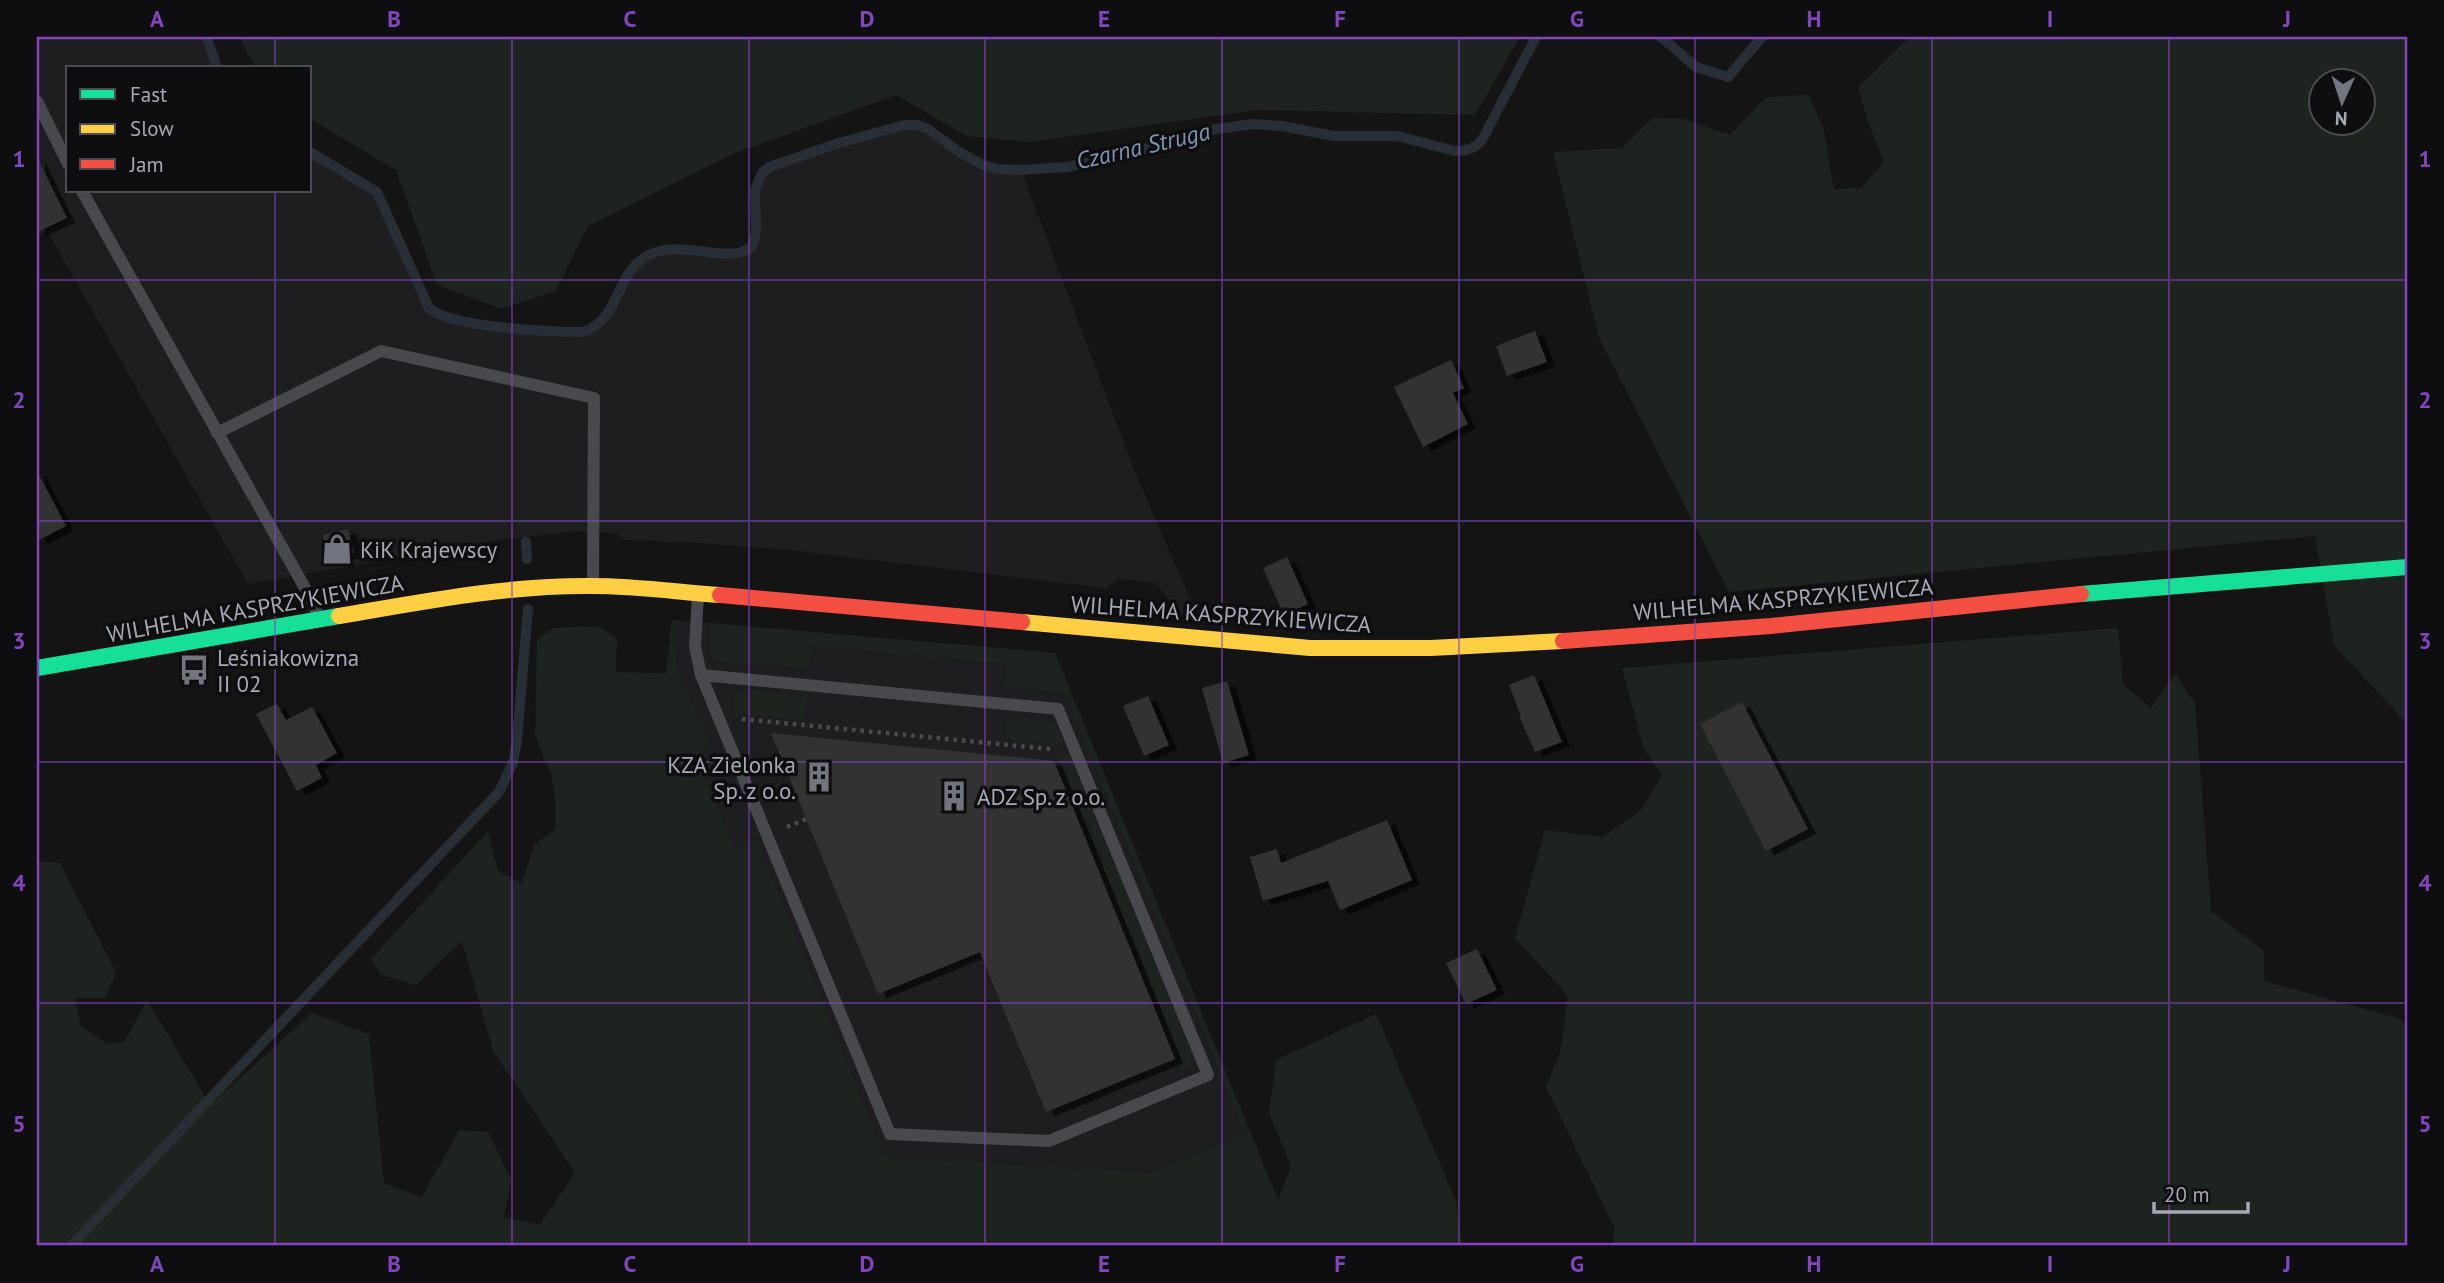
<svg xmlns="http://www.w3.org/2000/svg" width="2444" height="1283" viewBox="0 0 2444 1283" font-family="'PT Sans',sans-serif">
	<defs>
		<filter id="shadow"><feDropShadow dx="8" dy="4.5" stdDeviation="0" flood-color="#0009"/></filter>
	</defs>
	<rect width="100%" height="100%" fill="#141414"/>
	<path fill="#1e1e20" d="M37,37H207L217,68H68V191H310V152L377,192L429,308L444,316L480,324L574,332H584L595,328L613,308L628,274L636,264L647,256L670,249L706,250L730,254L741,253L752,247L756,232L755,190L762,173L769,167L892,127L917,125L928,129L958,152L983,165L998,169L1021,170L1135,472L1197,615L1178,613L1156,583L1119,579L1106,588L789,550L698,543L625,540L617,534L578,531L507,539L248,584L47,231L37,236Z
		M672,620L1055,653L1279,1202L874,1182L657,785Z"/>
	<path fill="#1d231e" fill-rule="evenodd" d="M239,37H1520L1475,115L1257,110L1029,142L967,136L896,95L733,154L588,226L556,291L502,309L437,285L396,170L310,119V68H256Z
		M1910,37H2407V724L2334,645L2315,536L1729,592L1599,338L1553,152L1621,148L1653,118L1684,119L1730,135L1766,97L1809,95L1824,131L1834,189L1861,188L1884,162L1868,122L1858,87ZM2322,80H2364V122H2322Z
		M672,620L677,621L676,663L711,748L696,755L735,848L757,840L885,1157L1152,1173L1245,1134L1065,693L1004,687L1006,664L813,646L810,669L721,661L711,653V623L1055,653L1278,1201L1291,1166L1269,1113L1276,1060L1376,1014L1456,1201L1462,1246H37V861L60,863L116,972L105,998H75L81,1026L107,1044L125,1041L147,1000L210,1105L312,1013L369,1034L384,1183L422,1197L459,1130L488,1132L511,1179L504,1217L540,1225L575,1173L493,1051L462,941L416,985L380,974L371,959L488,831L498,871L522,883L535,844L555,830V797L551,773L535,736L537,640L553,628L597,626L617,638L616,672L666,673Z
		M2118,628L2123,684L2151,708L2175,674L2195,704L2211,911L2264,951V981L2397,1018L2407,1024V1246H1613L1615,1229L1546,1087L1560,1053L1568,996L1515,938L1545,830L1603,837L1641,810L1662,775L1644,750L1622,668Z
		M749,690L807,696L804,720L736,714C731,701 736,693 749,690Z
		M1007,717L1044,720L1055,724L1066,747L1005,740Z
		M1055,753L1069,755L1191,1051V1060L1186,1068L1182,1069L1177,1056L1179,1055L1102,866L1105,864L1088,822L1084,823Z"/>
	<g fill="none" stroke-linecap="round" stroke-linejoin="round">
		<path stroke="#282e36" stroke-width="10" d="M207,37L217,68
			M1661,37L1696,67L1728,77L1762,37
			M310,152L377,192L429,308C452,328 551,332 584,332C622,316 614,275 647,256C681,237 725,266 752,247L756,232L755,190L762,173L769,167L839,143L904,125H917L928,129L958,151L983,165L998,169L1021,170L1066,167L1117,157L1210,130L1253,124L1282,126L1334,136H1397L1455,151C1467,151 1474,149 1482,140L1536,37
			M526,542L527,559
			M71,1246L499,792L513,763L517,740L528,609"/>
	</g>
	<path fill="#323233" filter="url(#shadow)" d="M37,157L67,218L37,232Z
		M1535,331L1547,362L1507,376L1496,346Z
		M1451,360L1464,388L1453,393L1468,424L1423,447L1394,387Z
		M37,471L66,526L37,541Z
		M348,529L354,553L328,559L323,535Z
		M1287,557L1308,604L1284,615L1263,568Z
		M1534,675L1562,742L1535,752L1519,716H1521L1509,685Z
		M1227,681L1249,755L1223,763L1202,688Z
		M1148,696L1169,745L1144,756L1123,706Z
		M1742,702L1808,829L1766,851L1700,724Z
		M277,704L286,720L312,707L337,753L316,765L322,778L297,791L256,714Z
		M771,733L1054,761L1175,1059L1046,1112L980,952L878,994Z
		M1387,820L1412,880L1340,910L1328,881L1263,901L1250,857L1277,849L1281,863Z
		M1477,949L1497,990L1466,1004L1446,963Z"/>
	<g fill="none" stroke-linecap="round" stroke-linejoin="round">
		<path stroke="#4a4b4f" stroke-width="4.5" stroke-dasharray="3.5 5" stroke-linecap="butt" d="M742,719L1050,749
			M787,827L806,819"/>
		<path stroke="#48494d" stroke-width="12" d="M37,101L68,164
			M82,191L310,597L320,619
			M217,433L381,351L594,398L593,586
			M698,595L695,646L701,675
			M701,675L1058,709L1208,1075L1049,1141L890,1134Z"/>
		<path stroke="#16e098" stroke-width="16" d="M2081,594L2407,567
			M37,668L339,616"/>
		<path stroke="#ffcf43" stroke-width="16" d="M339,616C422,602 507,585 592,586C635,586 678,592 720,595
			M1022,622L1310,648H1431L1563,641"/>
		<path stroke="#f24e42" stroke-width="16" d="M720,595L1022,622
			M1563,641L1771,626L2081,594"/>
	</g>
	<path fill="none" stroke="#8345bd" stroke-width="2" stroke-opacity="0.55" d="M275,37V68M512,37V1246M749,37V1246M985,37V1246M1222,37V1246M1459,37V1246M1695,37V1246M1932,37V1246M2169,37V1246M275,191V1246M37,280H2407M37,521H2407M37,762H2407M37,1003H2407"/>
	<defs>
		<g id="shop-bare" transform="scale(2.415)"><path d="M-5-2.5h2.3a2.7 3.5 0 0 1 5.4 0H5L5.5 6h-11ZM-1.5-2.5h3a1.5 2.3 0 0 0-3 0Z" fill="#72757d" stroke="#0e0e10" stroke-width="2.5" paint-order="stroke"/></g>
		<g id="bus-bare" transform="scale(2.415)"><path d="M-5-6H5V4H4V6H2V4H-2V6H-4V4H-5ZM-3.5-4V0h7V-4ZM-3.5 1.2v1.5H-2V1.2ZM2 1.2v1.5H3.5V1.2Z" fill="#72757d" stroke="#0e0e10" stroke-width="2.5" paint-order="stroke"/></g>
		<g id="building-bare" transform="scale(2.415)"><path d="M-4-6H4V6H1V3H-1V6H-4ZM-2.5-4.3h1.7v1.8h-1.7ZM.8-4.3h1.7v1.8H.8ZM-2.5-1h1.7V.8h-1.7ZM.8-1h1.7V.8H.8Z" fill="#72757d" stroke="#0e0e10" stroke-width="2.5" paint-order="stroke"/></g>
	</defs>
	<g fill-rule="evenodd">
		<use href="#shop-bare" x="337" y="549"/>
		<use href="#bus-bare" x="194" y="670"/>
		<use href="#building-bare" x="819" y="777"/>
		<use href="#building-bare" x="954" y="796"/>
	</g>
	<g text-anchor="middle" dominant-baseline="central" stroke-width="7" stroke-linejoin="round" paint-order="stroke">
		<g font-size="23" fill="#a5a9b6" stroke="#0e0e10" text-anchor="start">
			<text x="360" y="549">KiK Krajewscy</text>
			<text x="217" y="657">Leśniakowizna<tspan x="217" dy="26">II 02</tspan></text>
			<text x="796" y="764" text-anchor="end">KZA Zielonka<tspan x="796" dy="26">Sp. z o.o.</tspan></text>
			<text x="977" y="796">ADZ Sp. z o.o.</text>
		</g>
		<g font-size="23" fill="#a5a9b6" stroke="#0e0e10">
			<text transform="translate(1783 599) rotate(-5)">WILHELMA KASPRZYKIEWICZA</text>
			<text transform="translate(255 608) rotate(-10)">WILHELMA KASPRZYKIEWICZA</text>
			<text transform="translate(1221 614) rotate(4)">WILHELMA KASPRZYKIEWICZA</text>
		</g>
		<g font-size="24" font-style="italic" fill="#7c96b1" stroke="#0e0e10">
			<text transform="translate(1143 146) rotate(-13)">Czarna Struga</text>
		</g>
	</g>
	<rect width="2444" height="1283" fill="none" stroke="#0e0e10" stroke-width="77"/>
	<rect x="66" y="66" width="245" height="126" fill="#0e0e10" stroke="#4a4c52" stroke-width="2"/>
	<rect x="80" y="89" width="35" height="10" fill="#16e098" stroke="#4a4c52" stroke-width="2"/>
	<text x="130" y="102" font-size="21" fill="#a5a9b6">Fast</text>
	<rect x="80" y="124" width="35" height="10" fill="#ffcf43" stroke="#4a4c52" stroke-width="2"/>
	<text x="130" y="136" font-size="21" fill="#a5a9b6">Slow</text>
	<rect x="80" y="159" width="35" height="10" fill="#f24e42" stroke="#4a4c52" stroke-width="2"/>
	<text x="130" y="172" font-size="21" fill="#a5a9b6">Jam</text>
	<g transform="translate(2342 102) rotate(183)"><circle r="33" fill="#0e0e10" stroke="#4a4c52" stroke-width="2"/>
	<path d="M0-5L12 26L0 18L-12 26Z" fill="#72757d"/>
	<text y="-10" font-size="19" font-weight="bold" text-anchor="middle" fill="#a5a9b6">N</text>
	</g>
	<path d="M2154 1202v10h94v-10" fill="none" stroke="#a5a9b6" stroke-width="3.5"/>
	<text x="2164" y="1202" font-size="21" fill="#a5a9b6" stroke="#0e0e10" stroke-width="5" paint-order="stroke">20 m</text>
	<rect x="38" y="38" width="2368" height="1206" fill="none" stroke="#8345bd" stroke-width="2.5"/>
	<g font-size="23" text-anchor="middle" font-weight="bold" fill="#8345bd">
		<text x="157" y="27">A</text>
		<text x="394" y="27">B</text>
		<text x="630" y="27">C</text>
		<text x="867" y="27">D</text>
		<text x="1104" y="27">E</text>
		<text x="1340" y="27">F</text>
		<text x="1577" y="27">G</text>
		<text x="1814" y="27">H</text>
		<text x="2050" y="27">I</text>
		<text x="2287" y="27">J</text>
		<text x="19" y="167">1</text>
		<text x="2425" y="167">1</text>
		<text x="19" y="408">2</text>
		<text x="2425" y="408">2</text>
		<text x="19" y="649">3</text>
		<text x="2425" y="649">3</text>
		<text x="19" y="891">4</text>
		<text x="2425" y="891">4</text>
		<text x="19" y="1132">5</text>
		<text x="2425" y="1132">5</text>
		<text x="157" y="1272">A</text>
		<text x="394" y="1272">B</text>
		<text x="630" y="1272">C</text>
		<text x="867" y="1272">D</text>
		<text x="1104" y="1272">E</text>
		<text x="1340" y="1272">F</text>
		<text x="1577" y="1272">G</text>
		<text x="1814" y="1272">H</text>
		<text x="2050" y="1272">I</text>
		<text x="2287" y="1272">J</text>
	</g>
</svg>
